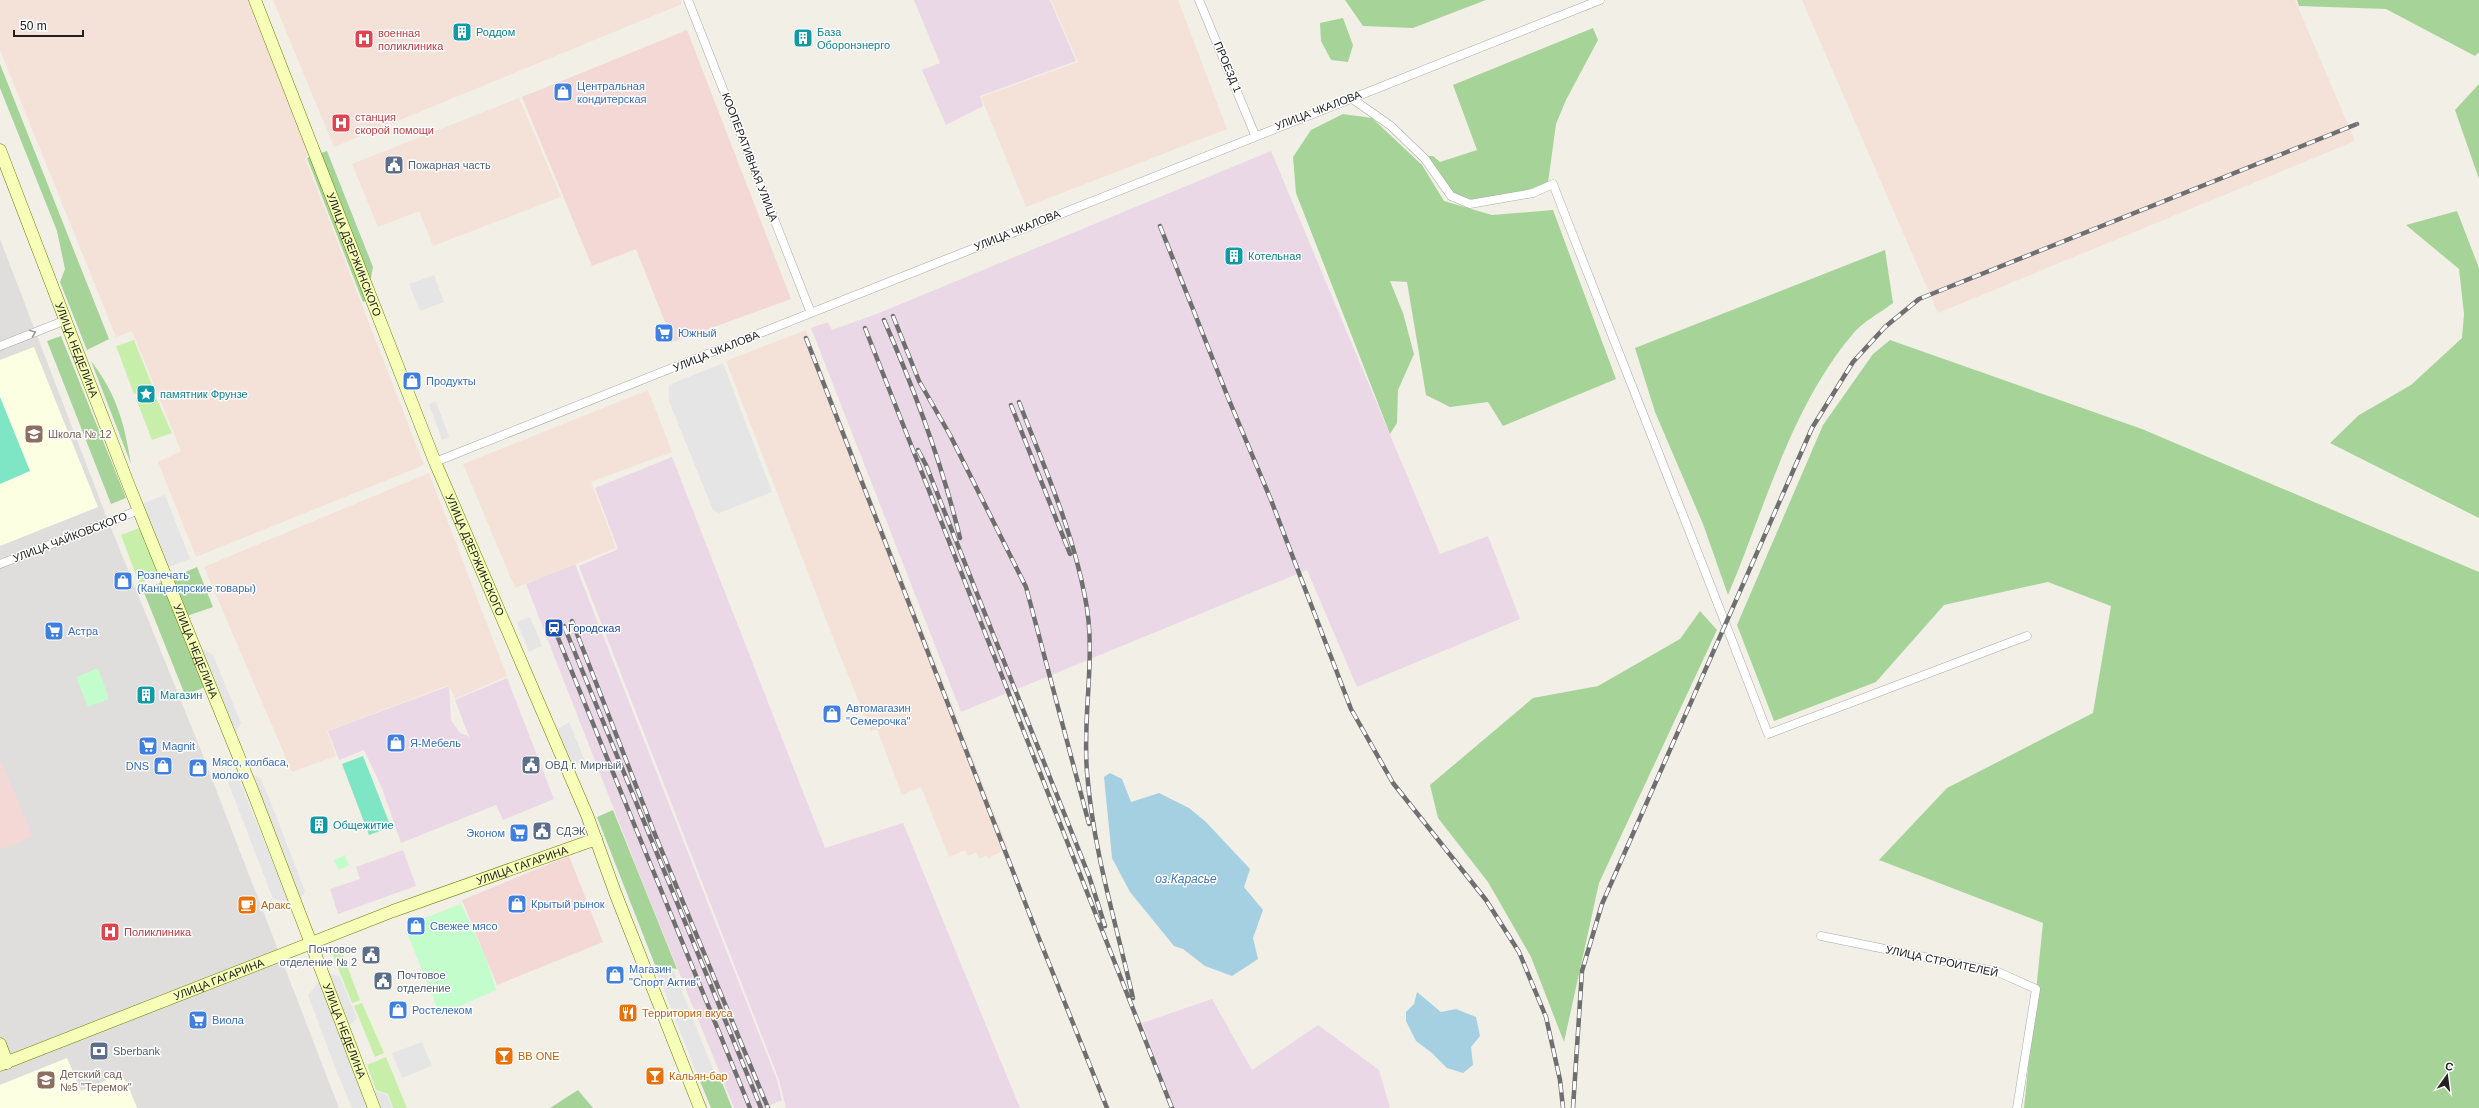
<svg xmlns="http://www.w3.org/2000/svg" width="2479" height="1108" viewBox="0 0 2479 1108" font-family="Arial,sans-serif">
	<rect width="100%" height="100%" fill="#f2efe7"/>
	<path fill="#dfdedd" d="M0,239L105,513L200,748L339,1108H0Z"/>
	<path fill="#f3d8d5" d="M687,30L791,299L673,342L636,249L592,266L522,97Z
		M0,762H2L32,836L0,850Z
		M569,856L603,942L497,985L462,900Z"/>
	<path fill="#ebd8e6" d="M914,0H1050L1076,61L980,96L983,106L946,125L922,70L940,63Z
		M1271,151L1440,554L1488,536L1520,619L1357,687L1307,570L961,712L811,328L828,322L832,330L879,313Z
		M672,457L825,848L903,823L1020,1108H786L779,1080L579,566L618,549L595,488Z
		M575,564L777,1080L782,1100L764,1108H734L642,881L526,584Z
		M507,678L554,799L503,820L496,805L401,843L382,788L364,750L339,760L328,731L449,686L451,720L460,733L468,736L470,739L455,700Z
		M403,850L416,886L338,914L330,889L360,879L356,867Z
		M1212,999L1252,1070L1318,1025L1379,1070L1390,1108H1174L1142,1023Z"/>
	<path fill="#fdffe2" d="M34,347L98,507L0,546V360Z
		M67,1058L81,1091L121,1074L128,1085L137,1108H0V1085Z"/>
	<path fill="#f4e2d9" d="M0,0H249L311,153L305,158L424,465L196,557L158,462L181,451L132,331L116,337L0,50Z
		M273,0H680L682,4L334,147Z
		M1051,0H1178L1227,129L1026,207L981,97L1078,62Z
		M1802,0H2295L2355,141L1938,313Z
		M519,98L561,197L433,246L419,211L378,227L352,164Z
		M806,330L1008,848L988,858L987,855L979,859L976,852L968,856L965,850L949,857L921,787L902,795L877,729L871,731L839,653L726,361Z
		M648,390L672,452L591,482L616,548L515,588L463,464Z
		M429,473L507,676L455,699L449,685L327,731L336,756L292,772L204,567Z"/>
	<path fill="#c7efa9" d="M134,340L152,385L140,387L138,393L134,394L116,346Z
		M154,393L172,433L152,440L137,401H149Z
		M142,527L161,575L139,583L121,535Z
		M340,947L360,1000L352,1003L331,950Z
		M362,1003L384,1053L375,1057L354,1006Z
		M386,1057L407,1108H393L388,1094L376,1090L367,1065Z"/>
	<path fill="#a6d498" d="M1345,0H1486L1413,28L1363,26Z
		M2297,0H2479V52L2475,56L2386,9L2299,6Z
		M1343,18L1353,45L1348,62L1331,60L1321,41L1320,23Z
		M1593,28L1598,40L1566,100L1556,124L1548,183C1528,190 1469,210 1452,192C1443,182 1436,168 1428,156H1433L1440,162L1477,150L1453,85Z
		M0,64L109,339L87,350L60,282L65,269L57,231L0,88Z
		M2479,84V179L2455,110Z
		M1343,114L1372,118L1422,165L1444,201L1492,215L1553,210L1616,379L1503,426L1488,402L1450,407L1426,395L1407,282L1390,281L1403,313L1414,354L1398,390L1397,423L1390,434L1296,193L1293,157L1311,130Z
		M327,151L373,267L367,300L363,302L307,158Z
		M2457,211L2479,268V518L2330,443L2359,415L2411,385L2462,338L2464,314L2459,269L2406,225Z
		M1885,250L1893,303C1880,313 1862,322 1852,335C1790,409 1765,508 1728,595L1703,524L1655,412L1635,348Z
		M61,336L126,498L111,504L47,341Z
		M1890,340L2142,429L2479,572V1108H2024L2043,923L1879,860L1947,788L2093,713L2111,606L2048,582L1944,605L1876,682L1774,721L1737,625L1823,425L1873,354Z
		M91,361C117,395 124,422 131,464Z
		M197,567L213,607L187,616L171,578Z
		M165,581L208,686L185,695L143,590Z
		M1700,611L1717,630L1599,883L1564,1042L1531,957L1488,882L1438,818L1430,785L1533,698L1598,686L1680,639Z
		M613,810L677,969L655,965L597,817Z
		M719,1075L732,1108H711L700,1081Z
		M578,1090L593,1108H550Z"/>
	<path fill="#c2fdcb" d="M98,668L109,699L88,707L76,677Z
		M345,855L349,865L339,870L334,860Z
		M461,904L486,958L496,990L440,1015L408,935L425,928L422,919Z"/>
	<path fill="#7fe6c5" d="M0,397L30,471L0,484Z
		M363,756L391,827L369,835L342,764Z"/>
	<path fill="#e5e5e5" d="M434,275L444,302L420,311L409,284Z
		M723,363L772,492L719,513L713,510L669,401V385Z
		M436,401L449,437L442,440L429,404Z
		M165,495L190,559L166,568L141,504Z
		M530,617L542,646L529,652L517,622Z
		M196,645L213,655L241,723L233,738Z
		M569,722L585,761L572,766L554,731Z
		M246,771L260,778L267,793L305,891L299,902Z
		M236,772L289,903L273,899L228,782Z
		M320,969L340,977L357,1018L345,1030Z
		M674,971L715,1075L699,1080L657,972Z
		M322,979L374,1108H352L338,1075L308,995Z
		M422,1042L432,1066L402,1078L392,1053Z
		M369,1089L387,1095L392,1108H376Z"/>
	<path fill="#a4d0e2" d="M1110,773L1122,779L1131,802L1159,793L1189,808L1206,822L1250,869L1244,887L1263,910L1253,938L1258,959L1232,976L1205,966L1183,949L1174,946L1130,892L1112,858L1104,777Z
		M1417,992L1441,1012L1456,1009L1476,1017L1480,1036L1471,1047L1473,1065L1463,1073L1447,1068L1432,1053L1416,1041L1406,1021V1012L1414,1004Z"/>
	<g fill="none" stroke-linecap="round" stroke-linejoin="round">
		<g stroke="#a8a8a8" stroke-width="9">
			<path id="street" d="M688,0L811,313
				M1199,0L1255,135
				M1351,98L1391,126L1425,159L1451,196L1470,204L1533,193L1553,184C1624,368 1698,550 1768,734L2027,636
				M0,346L66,320
				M435,462L1600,0
				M0,564L139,510
				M1821,936L1998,972L2036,989L2017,1108"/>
		</g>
		<g stroke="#697f00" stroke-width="13">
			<g id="secondary">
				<path id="s1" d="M255,0L435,462L587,815L616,895L700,1108"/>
				<path id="s2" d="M0,150L129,486L255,797L374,1108"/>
				<path d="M0,1044L7,1063"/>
				<path id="s3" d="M0,1065L393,911L596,839"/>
			</g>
		</g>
		<use href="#street" stroke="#fff" stroke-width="8"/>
		<use href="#secondary" stroke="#f6feb8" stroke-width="12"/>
		<g stroke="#6f6f6f" stroke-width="4.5">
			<path id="rail" d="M1160,226L1229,400L1271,500L1351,709L1393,783L1486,900L1519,952L1546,1017L1560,1080L1563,1108
				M893,316L919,381L950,435L1026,587L1089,824
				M884,320C915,391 942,463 960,538
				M865,328L1172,1108
				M806,338L1038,936L1107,1108
				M1019,402C1044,467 1072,528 1085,597C1097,655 1082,713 1087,772C1093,850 1116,923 1133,998
				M1011,405L1070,554
				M918,450L926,465L1089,876L1105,926
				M572,621L654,832L768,1108
				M564,626L761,1108
				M554,628L750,1108
				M1573,1108L1582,971L1602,904L1812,428L1853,362L1885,327L1919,299L2357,124"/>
		</g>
		<use href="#rail" stroke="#fff" stroke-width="3" stroke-dasharray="9" stroke-linecap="butt"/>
	</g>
	<defs><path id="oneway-chevron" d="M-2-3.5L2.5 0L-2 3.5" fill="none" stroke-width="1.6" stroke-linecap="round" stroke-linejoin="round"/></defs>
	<use stroke="#9b9b9b" href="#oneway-chevron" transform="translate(33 333) rotate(-22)"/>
	<defs>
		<g id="building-square" transform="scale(1)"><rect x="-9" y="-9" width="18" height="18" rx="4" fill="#0f9aa8" stroke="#fff"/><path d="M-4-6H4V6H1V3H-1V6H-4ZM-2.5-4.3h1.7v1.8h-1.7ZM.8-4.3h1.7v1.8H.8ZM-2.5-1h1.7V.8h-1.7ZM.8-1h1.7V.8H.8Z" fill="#fff"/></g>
		<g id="hospital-square" transform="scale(1)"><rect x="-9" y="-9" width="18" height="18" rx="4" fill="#e0444e" stroke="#fff"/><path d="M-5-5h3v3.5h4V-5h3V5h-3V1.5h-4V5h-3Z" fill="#fff"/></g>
		<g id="shop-square" transform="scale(1)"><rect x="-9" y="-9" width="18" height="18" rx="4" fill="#3f7fe0" stroke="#fff"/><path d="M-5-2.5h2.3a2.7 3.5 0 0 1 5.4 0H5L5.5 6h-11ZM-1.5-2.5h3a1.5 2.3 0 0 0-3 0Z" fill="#fff"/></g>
		<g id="civic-square" transform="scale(1)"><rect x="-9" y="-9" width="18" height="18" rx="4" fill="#5c6f8a" stroke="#fff"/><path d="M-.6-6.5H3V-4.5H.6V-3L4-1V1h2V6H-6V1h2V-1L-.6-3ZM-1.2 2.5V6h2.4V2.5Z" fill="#fff"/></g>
		<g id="supermarket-square" transform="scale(1)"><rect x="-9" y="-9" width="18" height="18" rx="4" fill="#3f7fe0" stroke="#fff"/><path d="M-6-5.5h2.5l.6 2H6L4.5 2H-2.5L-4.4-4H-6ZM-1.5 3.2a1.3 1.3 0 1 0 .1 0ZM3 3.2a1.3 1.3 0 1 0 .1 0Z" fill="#fff"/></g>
		<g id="sight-square" transform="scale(1)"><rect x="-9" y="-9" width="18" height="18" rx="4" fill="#0f9aa8" stroke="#fff"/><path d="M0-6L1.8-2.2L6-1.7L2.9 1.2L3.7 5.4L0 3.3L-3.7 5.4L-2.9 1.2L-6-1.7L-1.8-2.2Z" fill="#fff"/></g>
		<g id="school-square" transform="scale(1)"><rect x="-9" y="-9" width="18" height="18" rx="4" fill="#8d6e63" stroke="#fff"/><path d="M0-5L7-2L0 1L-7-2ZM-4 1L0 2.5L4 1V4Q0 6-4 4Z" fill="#fff"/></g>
		<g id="station-square" transform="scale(1)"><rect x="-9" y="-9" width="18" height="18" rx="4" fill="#1a4fb4" stroke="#fff"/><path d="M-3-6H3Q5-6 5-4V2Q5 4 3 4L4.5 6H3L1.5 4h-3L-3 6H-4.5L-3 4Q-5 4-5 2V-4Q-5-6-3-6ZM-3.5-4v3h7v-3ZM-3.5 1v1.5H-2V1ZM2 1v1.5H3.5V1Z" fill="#fff"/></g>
		<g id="cafe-square" transform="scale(1)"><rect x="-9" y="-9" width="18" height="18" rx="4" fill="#e8710a" stroke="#fff"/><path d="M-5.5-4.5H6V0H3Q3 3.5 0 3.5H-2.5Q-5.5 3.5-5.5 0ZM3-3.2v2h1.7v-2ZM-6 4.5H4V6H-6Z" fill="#fff"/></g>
		<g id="restaurant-square" transform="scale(1)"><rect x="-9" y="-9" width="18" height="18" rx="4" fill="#e8710a" stroke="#fff"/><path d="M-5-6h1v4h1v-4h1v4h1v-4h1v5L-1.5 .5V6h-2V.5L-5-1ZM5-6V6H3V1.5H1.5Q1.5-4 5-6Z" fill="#fff"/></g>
		<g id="bank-square" transform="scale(1)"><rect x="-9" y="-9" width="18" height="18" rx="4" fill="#5c6f8a" stroke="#fff"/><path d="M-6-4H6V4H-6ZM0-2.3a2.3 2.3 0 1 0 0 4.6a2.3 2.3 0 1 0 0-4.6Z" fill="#fff"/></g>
		<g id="bar-square" transform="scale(1)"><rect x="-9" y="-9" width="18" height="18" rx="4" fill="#e8710a" stroke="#fff"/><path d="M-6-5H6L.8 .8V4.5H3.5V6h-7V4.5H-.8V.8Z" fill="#fff"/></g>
	</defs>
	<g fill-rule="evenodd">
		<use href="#building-square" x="462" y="32"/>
		<use href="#building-square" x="803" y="38"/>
		<use href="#hospital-square" x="364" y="39"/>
		<use href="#shop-square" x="563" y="92"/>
		<use href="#hospital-square" x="341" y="123"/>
		<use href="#civic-square" x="394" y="165"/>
		<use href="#building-square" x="1234" y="256"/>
		<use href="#supermarket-square" x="664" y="333"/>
		<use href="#shop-square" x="412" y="381"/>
		<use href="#sight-square" x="146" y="394"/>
		<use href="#school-square" x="34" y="434"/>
		<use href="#shop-square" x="123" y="581"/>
		<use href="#station-square" x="554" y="628"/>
		<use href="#supermarket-square" x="54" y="631"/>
		<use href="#building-square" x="146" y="695"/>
		<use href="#shop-square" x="832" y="714"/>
		<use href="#shop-square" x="396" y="743"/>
		<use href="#supermarket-square" x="148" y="746"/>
		<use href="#civic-square" x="531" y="765"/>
		<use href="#shop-square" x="163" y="766"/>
		<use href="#shop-square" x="198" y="768"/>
		<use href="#building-square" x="319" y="825"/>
		<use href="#civic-square" x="542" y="831"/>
		<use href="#supermarket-square" x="519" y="833"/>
		<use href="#shop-square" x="517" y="904"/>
		<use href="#cafe-square" x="247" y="905"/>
		<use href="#shop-square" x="416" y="926"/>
		<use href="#hospital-square" x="110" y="932"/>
		<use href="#civic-square" x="371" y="955"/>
		<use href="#shop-square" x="615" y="975"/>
		<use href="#civic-square" x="383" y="981"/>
		<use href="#shop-square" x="398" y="1010"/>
		<use href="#restaurant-square" x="628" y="1013"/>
		<use href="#supermarket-square" x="198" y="1020"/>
		<use href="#bank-square" x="99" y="1051"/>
		<use href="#bar-square" x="504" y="1056"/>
		<use href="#bar-square" x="655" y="1076"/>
		<use href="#school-square" x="46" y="1080"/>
	</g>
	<g text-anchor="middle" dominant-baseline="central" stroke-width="3" stroke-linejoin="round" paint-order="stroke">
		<g font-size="11" fill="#0d838f" stroke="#fff" text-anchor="start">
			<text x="476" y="32">Роддом</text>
			<text x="817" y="32">База<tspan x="817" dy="13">Оборонэнерго</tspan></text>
			<text x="1248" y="256">Котельная</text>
			<text x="160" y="394">памятник Фрунзе</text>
			<text x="160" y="695">Магазин</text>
			<text x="333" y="825">Общежитие</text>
		</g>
		<g font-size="11" fill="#be3a42" stroke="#fff" text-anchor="start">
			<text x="378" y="33">военная<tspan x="378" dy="13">поликлиника</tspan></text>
			<text x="355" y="117">станция<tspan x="355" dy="13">скорой помощи</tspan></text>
			<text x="124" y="932">Поликлиника</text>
		</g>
		<g font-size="11" fill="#212121" stroke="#fff">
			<text transform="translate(1228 67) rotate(67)">ПРОЕЗД 1</text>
			<text transform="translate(1318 110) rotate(-21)">УЛИЦА ЧКАЛОВА</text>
			<text transform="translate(750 157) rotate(69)">КООПЕРАТИВНАЯ УЛИЦА</text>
			<text transform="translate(1017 230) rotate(-22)">УЛИЦА ЧКАЛОВА</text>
			<text stroke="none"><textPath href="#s1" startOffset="273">УЛИЦА ДЗЕРЖИНСКОГО</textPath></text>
			<text stroke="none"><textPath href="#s2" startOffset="214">УЛИЦА НЕДЕЛИНА</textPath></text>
			<text transform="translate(716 351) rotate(-22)">УЛИЦА ЧКАЛОВА</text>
			<text transform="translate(70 537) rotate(-21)">УЛИЦА ЧАЙКОВСКОГО</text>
			<text stroke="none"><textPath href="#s1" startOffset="597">УЛИЦА ДЗЕРЖИНСКОГО</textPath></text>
			<text stroke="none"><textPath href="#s2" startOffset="538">УЛИЦА НЕДЕЛИНА</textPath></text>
			<text stroke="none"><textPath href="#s3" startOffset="559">УЛИЦА ГАГАРИНА</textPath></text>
			<text transform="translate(1942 961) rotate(12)">УЛИЦА СТРОИТЕЛЕЙ</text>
			<text stroke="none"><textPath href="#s3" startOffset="235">УЛИЦА ГАГАРИНА</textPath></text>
			<text stroke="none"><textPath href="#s2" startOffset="946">УЛИЦА НЕДЕЛИНА</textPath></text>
		</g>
		<g font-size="11" fill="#366cbe" stroke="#fff" text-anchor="start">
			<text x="577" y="86">Центральная<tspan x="577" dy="13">кондитерская</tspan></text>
			<text x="678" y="333">Южный</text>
			<text x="426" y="381">Продукты</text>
			<text x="137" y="575">Розпечать<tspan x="137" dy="13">(Канцелярские товары)</tspan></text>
			<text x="68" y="631">Астра</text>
			<text x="846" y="708">Автомагазин<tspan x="846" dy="13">"Семерочка"</tspan></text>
			<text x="410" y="743">Я-Мебель</text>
			<text x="162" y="746">Magnit</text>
			<text x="212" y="762">Мясо, колбаса,<tspan x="212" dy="13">молоко</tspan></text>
			<text x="149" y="766" text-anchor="end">DNS</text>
			<text x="505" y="833" text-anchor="end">Эконом</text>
			<text x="531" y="904">Крытый рынок</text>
			<text x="430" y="926">Свежее мясо</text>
			<text x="629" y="969">Магазин<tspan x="629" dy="13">"Спорт Актив"</tspan></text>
			<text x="412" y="1010">Ростелеком</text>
			<text x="212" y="1020">Виола</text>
		</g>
		<g font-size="11" fill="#4e5e75" stroke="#fff" text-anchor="start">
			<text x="408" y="165">Пожарная часть</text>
			<text x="545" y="765">ОВД г. Мирный</text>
			<text x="556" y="831">СДЭК</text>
			<text x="357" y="949" text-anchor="end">Почтовое<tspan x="357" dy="13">отделение № 2</tspan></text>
			<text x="397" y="975">Почтовое<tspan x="397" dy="13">отделение</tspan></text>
			<text x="113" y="1051">Sberbank</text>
		</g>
		<g font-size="11" fill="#785e54" stroke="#fff" text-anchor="start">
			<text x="48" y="434">Школа № 12</text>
			<text x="60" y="1074">Детский сад<tspan x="60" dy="13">№5 "Теремок"</tspan></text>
		</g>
		<g font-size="11" fill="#164399" stroke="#fff" text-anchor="start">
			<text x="568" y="628">Городская</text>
		</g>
		<g font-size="11" fill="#c56008" stroke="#fff" text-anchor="start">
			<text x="261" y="905">Аракс</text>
			<text x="642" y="1013">Территория вкуса</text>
			<text x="518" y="1056">BB ONE</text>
			<text x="669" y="1076">Кальян-бар</text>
		</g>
		<g font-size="12" font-style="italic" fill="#4577b9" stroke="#fff">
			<text x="1186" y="879">оз.Карасье</text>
		</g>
	</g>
	<g transform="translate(2447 1076) rotate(14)" stroke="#ffffff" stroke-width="3" paint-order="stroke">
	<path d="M0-3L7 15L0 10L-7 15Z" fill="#212121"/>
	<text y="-6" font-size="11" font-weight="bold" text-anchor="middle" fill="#212121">С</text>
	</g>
	<path d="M14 30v6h69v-6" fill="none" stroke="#212121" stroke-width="2"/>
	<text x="20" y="30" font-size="12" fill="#212121" stroke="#ffffff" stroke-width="3" paint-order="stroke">50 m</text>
</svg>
